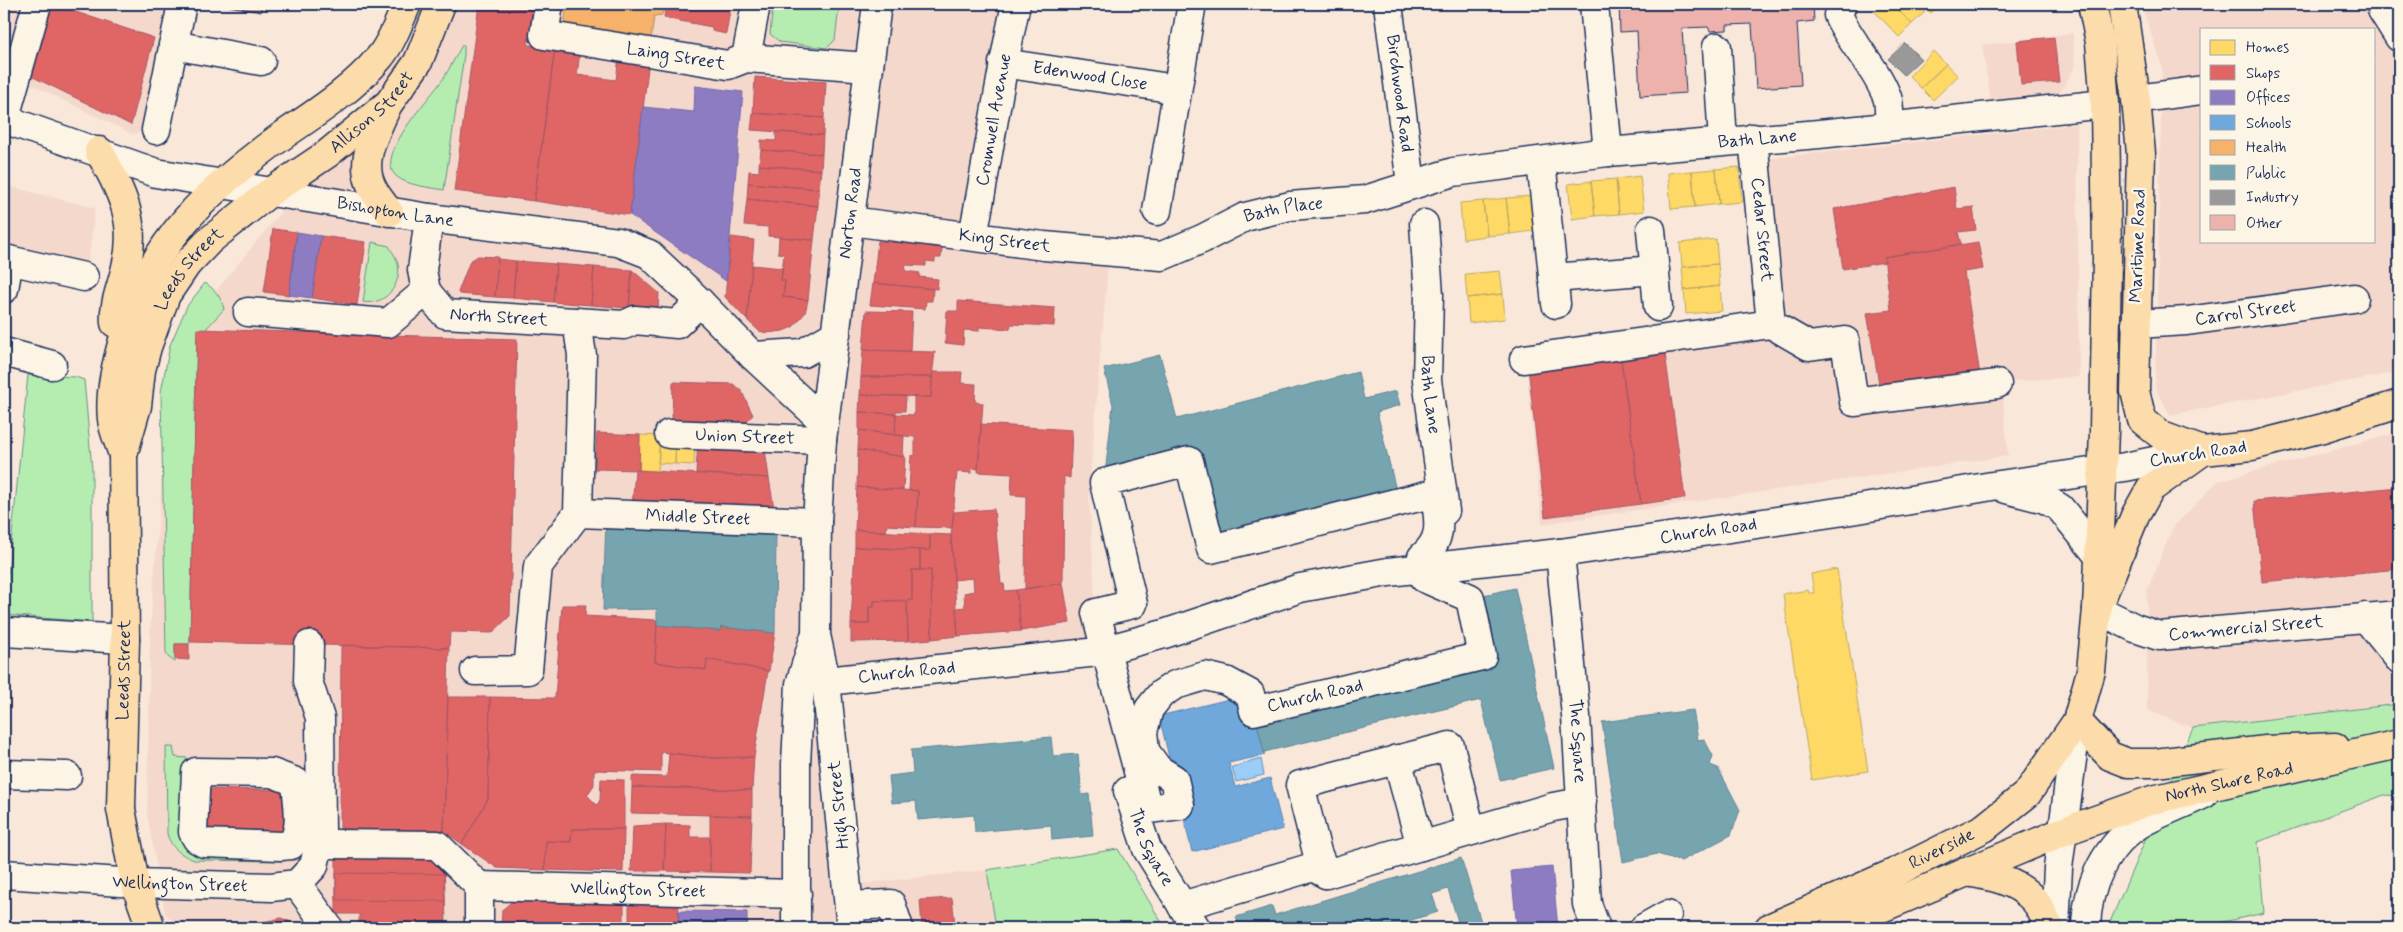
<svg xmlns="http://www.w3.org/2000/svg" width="2403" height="932" viewBox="0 0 2403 932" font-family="Mynerve,sans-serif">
	<rect width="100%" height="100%" fill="#f9e8da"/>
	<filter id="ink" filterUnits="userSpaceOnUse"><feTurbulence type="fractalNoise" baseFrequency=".02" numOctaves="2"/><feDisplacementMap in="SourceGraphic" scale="10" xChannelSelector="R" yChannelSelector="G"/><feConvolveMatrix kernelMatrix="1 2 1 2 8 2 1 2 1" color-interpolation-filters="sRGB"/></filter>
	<g filter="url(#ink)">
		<path fill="#f5d8cc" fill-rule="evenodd" d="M4,4H182L156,130L132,134L4,71Z
			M439,4H1011L968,221L1110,242L1089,491L1098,652L825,674L847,885L987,870L996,928H178L165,913L147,814L150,631L172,344L275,219Z
			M2141,4H2399V372L2170,415L2155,387L2162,67ZM2202,29H2374V241H2202Z
			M2073,33L2075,67L2059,94L1991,101L1982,45Z
			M2077,124L2079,377L2002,382L2008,456L1542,524L1525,352L1780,316L1763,159Z
			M4,185L95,208L86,281L4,261Z
			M2399,432V704L2193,728L2147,710V591L2173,527L2218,481Z"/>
		<path fill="#b5edb0" stroke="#688e87" d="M773,4H820L839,7L835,40L827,48L780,42L770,34Z
			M462,45H464V55L444,190C430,187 407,186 396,176C373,156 432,96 443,79C450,68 456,56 462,45Z
			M372,242L389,246C392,252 397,258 398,264C402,285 385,306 363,302Z
			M205,283C215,289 221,297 224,309L205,330H197L190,642L189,644H175V662L168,657L166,653L161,392L170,345L187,306Z
			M28,375L76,377L84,380L92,469V622L4,615Z
			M2399,704V796L2384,795L2258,842L2264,913L2195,928H2110V922L2193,728Z
			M166,747H173L175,757L187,758L185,819L192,844L294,856L283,861L194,860C180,854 172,849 167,834Z
			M1118,849L1165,928H996L987,870Z"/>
		<path fill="#9acdf7" stroke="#678eba" d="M1261,759L1264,775L1236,782L1232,767Z"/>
		<path fill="#ffd966" stroke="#bba664" d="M1883,4H1892L1912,24L1899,37L1875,12Z
			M1892,4H1917L1925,12L1912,24Z
			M1922,4H1941L1931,13Z
			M1933,51L1946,64L1921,88L1909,76Z
			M1946,64L1958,76L1933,100L1921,88Z
			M1739,167L1742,202L1719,204L1716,169Z
			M1716,169L1719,204L1695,207L1692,171Z
			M1692,171L1695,207L1671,209L1668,173Z
			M1640,176L1644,211L1619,214L1616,179Z
			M1616,179L1619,214L1595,216L1591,181Z
			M1591,181L1595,216L1572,219L1568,184Z
			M1531,196L1534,231L1510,234L1506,198Z
			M1506,198L1510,234L1487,236L1483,201Z
			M1483,201L1487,236L1463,239L1460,203Z
			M1716,239L1718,264L1682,267L1680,243Z
			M1718,264L1720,286L1684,290L1682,267Z
			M1500,271L1503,294L1467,298L1465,274Z
			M1720,286L1722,311L1686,314L1684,290Z
			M1503,294L1505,319L1469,323L1467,298Z
			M640,435L660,436L658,471L639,470Z
			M660,436L676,437L675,464L658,463Z
			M676,437H695L694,465L675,464Z
			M1837,569L1868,771L1812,780L1783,594L1808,590L1809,593H1814L1811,574Z"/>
		<path fill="#e06666" stroke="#a55664" d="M52,4L154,38L131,125L31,76Z
			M479,4H533L528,45L555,48L534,201L454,191Z
			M666,4H731L726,34L712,31V27L664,18Z
			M2054,37L2059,82L2021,85L2017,41Z
			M555,48L580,52L577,75L616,80L619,57L649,60L630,215L534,201Z
			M755,77L826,82L824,118L753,113Z
			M753,113L824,118L823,135L751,130Z
			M776,132L823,135L822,154L761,150V140L776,141Z
			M761,150L822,154L821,170L759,165Z
			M759,165L821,170L819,189L748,183L749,171L759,172Z
			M748,183L819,189L818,206L747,199Z
			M1954,187L1957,209L1973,207L1976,230L1958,232L1961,244L1884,257L1885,262L1843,269L1834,209Z
			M747,199L818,206L814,240L768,236V227L744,225Z
			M273,229L297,232L289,295L264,292Z
			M321,236L366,242L357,305L312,298Z
			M731,237L754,240L747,320L725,297Z
			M779,237L814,240L808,300L783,297L785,281L781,280L784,254L778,253Z
			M878,241L942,247L941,258H935V262L926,261V266L906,265L905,271L920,273L919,277L938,279L937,289L873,283Z
			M1978,242L1983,269L1964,272L1980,375L1880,390L1867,313L1891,310L1884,257Z
			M478,256L498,257L495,297L459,294L458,292L470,261Z
			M498,259L516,261L513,298L495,297Z
			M516,261L556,264L553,302L513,298Z
			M556,264L594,267L591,305L553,302Z
			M752,265L783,268L781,280L785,281L783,297L808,300L805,313L793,327L783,331L767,333L759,331L747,320Z
			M594,267L632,270L629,308L591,305Z
			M632,270L659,293L658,310L629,308Z
			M873,283L933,289L932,301H926L925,309L870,305Z
			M958,301L1055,308L1054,326L1011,324L1010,329L979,327V331L964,330L963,345L945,343L947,311H958Z
			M866,311L912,312L910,351L863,350Z
			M197,329L517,339L510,616L492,633L450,632L449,648L190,642Z
			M1664,346L1685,498L1641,504L1620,353Z
			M863,350L935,352L932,377H861Z
			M1620,353L1641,504L1545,517L1528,367Z
			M933,372H962L961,383L976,384L975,402L983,403L978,469L972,468V473L957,472L952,528L916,527L918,491L909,490L911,455L915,456V437L895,435L896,414L914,415V397H931Z
			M861,377H932L931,397L860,395Z
			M673,382L733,384L741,390L753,415L746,422L672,420Z
			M860,395L906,396L905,411H896V414L859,412Z
			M859,412L896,414L895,435L859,430Z
			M981,424L1072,430L1070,478L1064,476L1063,583L1025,589L1026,496L1011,495L1012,474L978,472Z
			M859,430L904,436L903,457L858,450Z
			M597,433L640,435L639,470L595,469Z
			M698,439L764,442L769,478L696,473Z
			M858,450L905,457L903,490L857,487Z
			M635,470L769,478L775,514L632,508Z
			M857,487L918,491L916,527L887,525L886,531L855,530Z
			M2399,487V569L2262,582L2254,501Z
			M994,509L1001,584H1004L1005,591L1016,590L1021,631L958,636L956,608L965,607L964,593L974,591L973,578L954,580L951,535L954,512Z
			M855,530L930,534V550L855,547Z
			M930,534L951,535L958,636L932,639L931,570H920V550H930Z
			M855,547L920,550V570H912V600L874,601V607H869V624H851Z
			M912,570H931L932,639L908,641L907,601L912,600Z
			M1063,583L1070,623L1021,631L1016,590Z
			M874,601H907L908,641L851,642V624H869V607H874Z
			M562,605H586L585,616L657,620L655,662L706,670L707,659L768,671L754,757L712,758L661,752V772L594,770V785L587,795L597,805L600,800L601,779L624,780V829H572L571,842L546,841L545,870L497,868L462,844L488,799L490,697L555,698Z
			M657,625L720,631L721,627L775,633L769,671L707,659L706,670L655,662Z
			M175,644H189V660L175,659Z
			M341,645L449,648L444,831L340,829Z
			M448,697H490L488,799L462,844L444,831Z
			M669,753L712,758L754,757L752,790L632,787V776L667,777Z
			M632,787L752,790V816L631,813Z
			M209,789L284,790L283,839L208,838Z
			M710,815L752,816L750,873L710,872Z
			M666,824L690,825V837H710V872L664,871Z
			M666,824L664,871H631L633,826Z
			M572,829H624L623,872L545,870L546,841L571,842Z
			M336,849H426L444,862L446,924L448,928H359V914H336Z
			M336,873L444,874L445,901L336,900Z
			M516,898L624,900V928H501L502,910Z
			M952,898L955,924L922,927L920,900Z
			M629,901H679L678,928H629Z
			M281,918L293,923L294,928H237Z
			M953,924V928H922V927Z"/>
		<path fill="#8e7cc3" stroke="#6c65a5" d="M695,86L743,92L726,281L630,215L643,107L694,112Z
			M297,232L321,236L312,298L289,295Z
			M1552,867L1558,928H1517L1511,871Z
			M679,911L747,912V928H678Z"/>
		<path fill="#6fa8dc" stroke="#5684b6" d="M1250,694L1265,755L1229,763L1235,787L1270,778L1283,829L1192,852L1159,716Z"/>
		<path fill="#f6b26b" stroke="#b48b67" d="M567,4H664L662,15L654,16L651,39L564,24Z"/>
		<path fill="#76a5af" stroke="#5b8297" d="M1160,355L1177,419L1358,372L1364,399L1396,391L1400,405L1377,412L1399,503L1211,549L1189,461L1104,483L1113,405L1104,369Z
			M606,519L776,527L775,633L721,627L720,631L657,625V609L603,610Z
			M1515,588L1554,768L1500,780L1481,700L1264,752L1254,711L1482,656L1470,598Z
			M1693,710L1698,740L1704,739L1713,756L1710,765L1718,768L1740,810L1731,835L1681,861L1657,854L1623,862L1602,722Z
			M1051,737L1053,756L1078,754L1082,795L1089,794L1093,836L1052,840L1051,825L975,832L974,815L918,820L916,801L892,803L889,776L913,773L911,750Z
			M1461,858L1483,928H1460L1448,889L1432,894L1438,912L1385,928H1240L1236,917L1272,906L1275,915Z"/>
		<path fill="#999" stroke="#737987" d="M1905,43L1921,59L1904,75L1888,59Z"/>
		<path fill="#edb2ac" stroke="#1b2f5e" d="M229,4H262L261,12L229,6Z
			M1619,4H1813L1814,21L1797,23L1801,85L1756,88L1752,24L1727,25V30L1710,31L1708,27L1682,28L1686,93L1640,96L1637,31L1620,32Z"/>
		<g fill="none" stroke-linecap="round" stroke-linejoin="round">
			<g stroke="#1b2f5e" stroke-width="31">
				<g id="minor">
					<path id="s1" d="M549,4L544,35L728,65L746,58L868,67"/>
					<path id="s2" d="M1388,4L1411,184"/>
					<path d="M1594,4L1608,152"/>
					<path d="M1842,4L1838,15C1851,44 1876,67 1887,97C1890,105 1889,116 1889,125"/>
					<path d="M2382,10L2399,37"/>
					<path d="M173,45L261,61"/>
					<path d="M1717,47L1723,141"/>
					<path d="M746,58L756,4"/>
					<path id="s3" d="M1003,63L1176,89"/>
					<path d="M2136,99L2202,90"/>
					<path id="s4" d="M4,119L156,173L429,218L618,242L649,254L700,302L753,356L824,422"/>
					<path d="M4,121L37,4"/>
					<path d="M156,130L182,4"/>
					<path id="s5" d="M1753,138L1771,324"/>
					<path d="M1541,161L1556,304"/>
					<path d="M1157,211L1191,9"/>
					<path id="s6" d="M850,221L1044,246L1162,256L1202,239L1245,217L1290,206L1365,200L1453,172L1608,152L1819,134L2105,104"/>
					<path id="s7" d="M1424,224L1429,295L1427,380L1445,511"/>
					<path d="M1651,230L1658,307"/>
					<path id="s8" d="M973,236C988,159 999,81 1016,4"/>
					<path d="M4,259L84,277"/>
					<path d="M1553,278L1655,270"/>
					<path d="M4,289L9,260"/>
					<path d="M426,291L422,270L429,218"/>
					<path id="s9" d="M248,312L388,323L426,291L445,314L624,325L635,320L677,324L700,302"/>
					<path id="s10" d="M2136,324L2187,321L2354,298"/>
					<path d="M4,352L52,365"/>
					<path d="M753,356L803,353L836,334"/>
					<path d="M1524,359L1771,324L1809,346L1845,341L1854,402L1997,384"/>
					<path id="s11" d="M669,434L822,440"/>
					<path d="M1189,461L1211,549L1435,493C1438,519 1445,538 1422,557L1424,578L1470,598L1482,656L1254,711L1250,694L1226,681L1205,676L1175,685L1161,694L1149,709L1143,732L1145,751L1158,769L1174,779L1180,805L1148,809L1096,613L1133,604L1104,483Z"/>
					<path d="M2006,489L2045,499L2060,508L2098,555"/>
					<path id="s12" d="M578,513L817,522"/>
					<path id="s13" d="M1560,553L1576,716L1587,904L1596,928"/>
					<path id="s14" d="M2097,609L2135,628L2159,636L2399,615"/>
					<path d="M2365,617L2399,659"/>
					<path d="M4,632L125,639"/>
					<path d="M475,671L528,670L538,566L578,513L582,355L577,322"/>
					<path id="s15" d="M826,681L1098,652L1164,634L1300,588L1388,572L1560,553L1858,509L1992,486L2125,467L2203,451"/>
					<path d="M1397,759L1421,846"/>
					<path d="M196,772L272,773L296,782C297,802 304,828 291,845L281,846L204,843L197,839L193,832Z"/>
					<path d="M4,774L67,776"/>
					<path id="s16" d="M1128,791L1147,849L1196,928"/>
					<path d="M331,844L437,845L479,886V928"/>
					<path id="s17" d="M4,874L135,883L271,887L297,884L314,866L321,834L320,718L308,681L309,645"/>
					<path d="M1326,874L1317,852L1300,785L1450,746L1471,831"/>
					<path d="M297,884L329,928"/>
					<path id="s18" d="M479,886L797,894"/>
					<path d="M849,906L891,904L899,928"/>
					<path d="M1182,906L1313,867L1326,874L1553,807L1582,802"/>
					<path d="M796,928V764L800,684L815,636"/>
					<path id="s19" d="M851,928L826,681L816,635L817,522L822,440L877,4"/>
					<path d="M1644,928L1667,915"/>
					<path d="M2055,928L2058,868L2077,721"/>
					<path d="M2086,928C2087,886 2105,843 2145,821C2164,811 2185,803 2204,794"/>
				</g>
			</g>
			<g stroke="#1b2f5e" stroke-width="31">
				<g id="major">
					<path d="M2122,4L2136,99L2141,154L2135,391L2142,420L2162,436L2203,451L2252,446L2323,428L2399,404"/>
					<path d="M387,106C377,130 359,159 371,185C375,195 383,203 389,212"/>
					<path d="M99,151C121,191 138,221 126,267C122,286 113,304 115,323"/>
					<path d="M123,455C120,444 113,431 112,419C109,391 117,361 125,333C150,243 208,189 282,136C317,112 352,90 379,58C392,43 399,21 407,4"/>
					<path d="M2103,594L2135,516L2150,489L2203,451"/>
					<path d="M2077,721L2110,756L2128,763H2155L2266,750L2335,747"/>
					<path d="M1965,872C1991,876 2016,880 2034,900C2041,907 2045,920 2050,928"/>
					<path id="s20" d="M151,928L135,883L121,809L125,639L123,455L137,406L141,370L147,347L166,295L187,264L210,240L269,193L327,154L389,103L418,62L441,4"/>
					<path id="s21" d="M1769,928L1896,872L1984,828L2027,794L2077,721L2091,671L2097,609L2104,431L2107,258L2105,104L2100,42L2092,4"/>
					<path id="s22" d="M1834,928L2062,832L2152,800L2399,744"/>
				</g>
			</g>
			<use href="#minor" stroke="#fcf5e5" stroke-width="28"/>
			<use href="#major" stroke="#fddcac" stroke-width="28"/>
		</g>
	</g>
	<g text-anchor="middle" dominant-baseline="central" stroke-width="5" stroke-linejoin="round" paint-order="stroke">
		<g font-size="18" fill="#1b2f5e" stroke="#fcf5e5">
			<text stroke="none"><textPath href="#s1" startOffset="165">Laing Street</textPath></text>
			<text stroke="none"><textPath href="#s3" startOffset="88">Edenwood Close</textPath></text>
			<text stroke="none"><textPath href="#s2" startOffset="90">Birchwood Road</textPath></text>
			<text stroke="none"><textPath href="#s20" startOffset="921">Allison Street</textPath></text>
			<text stroke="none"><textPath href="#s8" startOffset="118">Cromwell Avenue</textPath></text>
			<text stroke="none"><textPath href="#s6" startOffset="926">Bath Lane</textPath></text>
			<text stroke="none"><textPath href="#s4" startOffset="404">Bishopton Lane</textPath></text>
			<text stroke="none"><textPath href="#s6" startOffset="445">Bath Place</textPath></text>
			<text stroke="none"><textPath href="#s19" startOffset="719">Norton Road</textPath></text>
			<text stroke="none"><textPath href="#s5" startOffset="92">Cedar Street</textPath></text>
			<text stroke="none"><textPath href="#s6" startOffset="156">King Street</textPath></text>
			<text transform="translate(2138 246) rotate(-88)">Maritime Road</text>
			<text stroke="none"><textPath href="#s20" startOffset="678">Leeds Street</textPath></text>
			<text stroke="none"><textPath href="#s10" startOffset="110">Carrol Street</textPath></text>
			<text stroke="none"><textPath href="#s9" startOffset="274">North Street</textPath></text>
			<text stroke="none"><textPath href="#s7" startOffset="171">Bath Lane</textPath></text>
			<text stroke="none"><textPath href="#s11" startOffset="76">Union Street</textPath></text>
			<text transform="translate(2198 454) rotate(-9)">Church Road</text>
			<text stroke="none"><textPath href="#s12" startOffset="120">Middle Street</textPath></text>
			<text stroke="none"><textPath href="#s15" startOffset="898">Church Road</textPath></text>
			<text stroke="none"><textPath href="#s14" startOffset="155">Commercial Street</textPath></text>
			<text stroke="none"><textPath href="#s20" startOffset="262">Leeds Street</textPath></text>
			<text stroke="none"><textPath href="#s15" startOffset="81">Church Road</textPath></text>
			<text transform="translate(1315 696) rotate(-13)">Church Road</text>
			<text stroke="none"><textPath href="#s13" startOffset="189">The Square</textPath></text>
			<text stroke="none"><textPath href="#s22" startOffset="422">North Shore Road</textPath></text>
			<text transform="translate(839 805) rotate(-96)">High Street</text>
			<text stroke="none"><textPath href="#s16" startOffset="61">The Square</textPath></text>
			<text stroke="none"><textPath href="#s21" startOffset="190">Riverside</textPath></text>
			<text stroke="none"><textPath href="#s17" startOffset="176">Wellington Street</textPath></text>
			<text stroke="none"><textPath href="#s18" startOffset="159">Wellington Street</textPath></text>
		</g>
	</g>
	<rect width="2403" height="932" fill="none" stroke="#fcf5e5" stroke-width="20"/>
	<rect x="10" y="10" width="2383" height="912" fill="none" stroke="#1b2f5e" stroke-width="2" filter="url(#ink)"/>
	<rect x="2200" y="28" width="175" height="215" fill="#fcf5e5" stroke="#a2a6af"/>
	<rect x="2210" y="40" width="25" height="15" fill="#ffd966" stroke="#a2a6af"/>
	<text x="2246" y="52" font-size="15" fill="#1b2f5e">Homes</text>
	<rect x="2210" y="65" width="25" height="15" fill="#e06666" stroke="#a2a6af"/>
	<text x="2246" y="78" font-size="15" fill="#1b2f5e">Shops</text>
	<rect x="2210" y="90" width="25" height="15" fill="#8e7cc3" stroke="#a2a6af"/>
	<text x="2246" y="102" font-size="15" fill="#1b2f5e">Offices</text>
	<rect x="2210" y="115" width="25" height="15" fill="#6fa8dc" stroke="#a2a6af"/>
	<text x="2246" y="128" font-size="15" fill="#1b2f5e">Schools</text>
	<rect x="2210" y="140" width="25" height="15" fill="#f6b26b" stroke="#a2a6af"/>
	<text x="2246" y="152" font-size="15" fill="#1b2f5e">Health</text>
	<rect x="2210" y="165" width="25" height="15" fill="#76a5af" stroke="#a2a6af"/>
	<text x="2246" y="178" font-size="15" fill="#1b2f5e">Public</text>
	<rect x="2210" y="190" width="25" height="15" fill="#999999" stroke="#a2a6af"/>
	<text x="2246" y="202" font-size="15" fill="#1b2f5e">Industry</text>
	<rect x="2210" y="215" width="25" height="15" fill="#edb2ac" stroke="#a2a6af"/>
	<text x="2246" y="228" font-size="15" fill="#1b2f5e">Other</text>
</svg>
